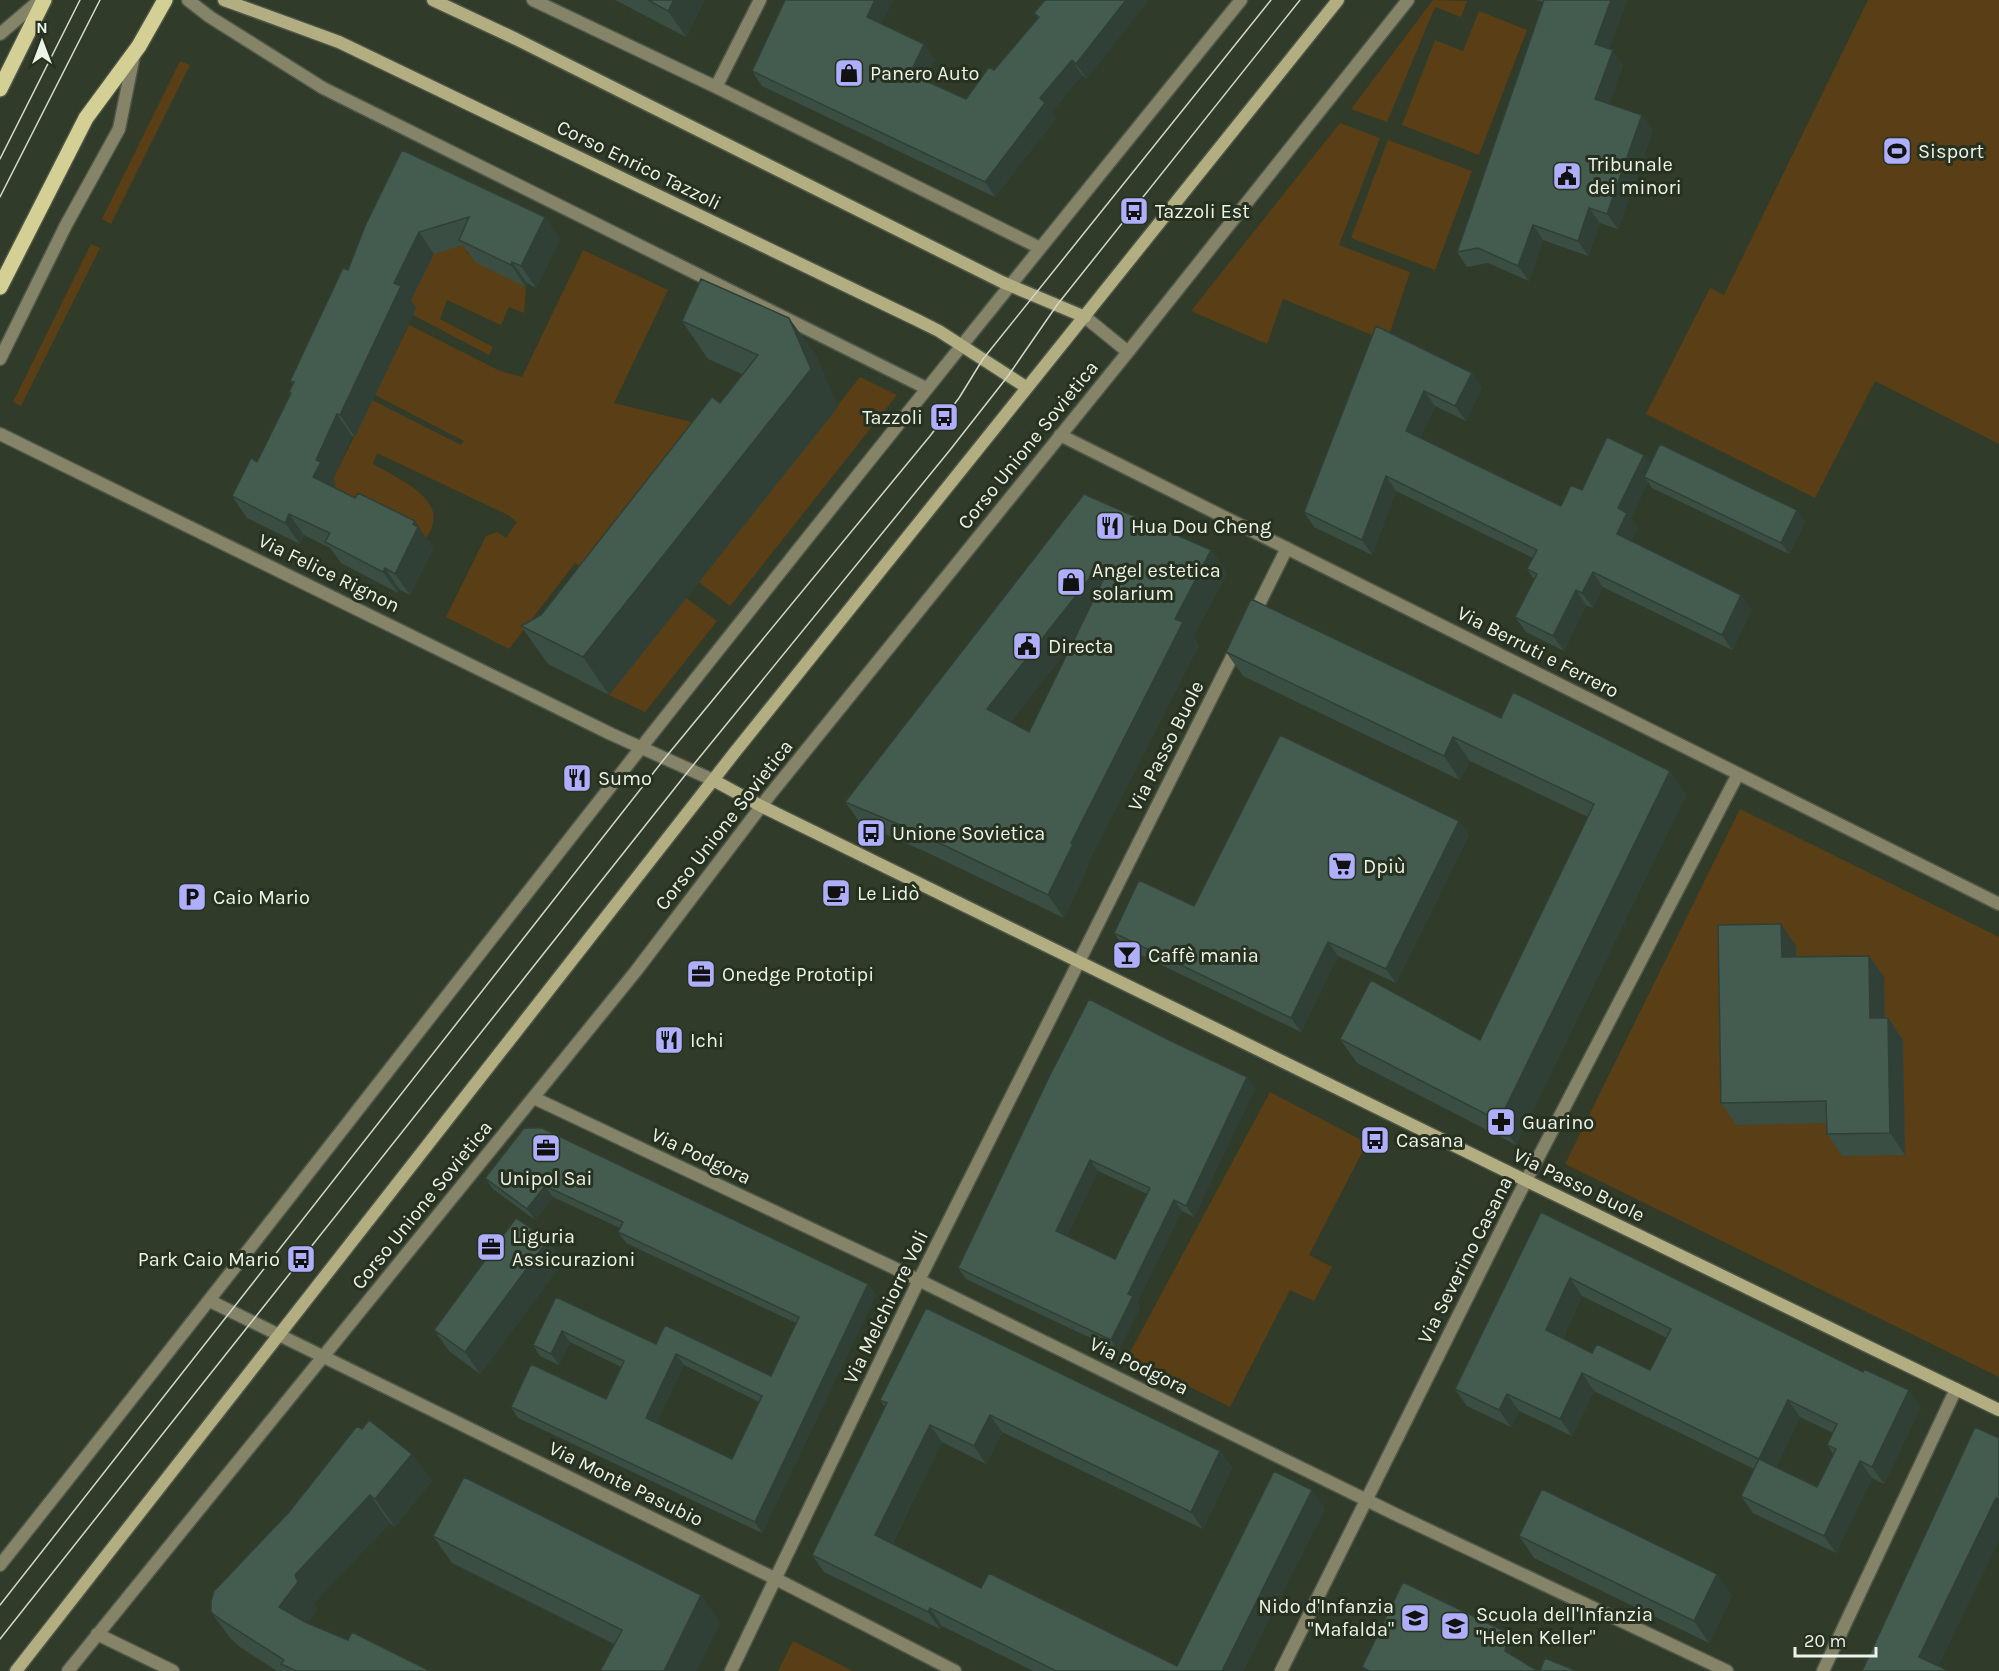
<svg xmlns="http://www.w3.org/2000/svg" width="1999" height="1671" viewBox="0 0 1999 1671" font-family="Karla,sans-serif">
	<rect width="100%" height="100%" fill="#313b2a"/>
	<path fill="#5a3e15" d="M1433,0L1467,1L1461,17L1435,7L1387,122L1351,109Z
		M1868,0H1999V444L1875,381L1815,498L1646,414L1710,288L1724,295Z
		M1479,11L1527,30L1479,155L1402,125L1435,40L1463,51Z
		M180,61L190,65L111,224L102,219Z
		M1340,123L1380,138L1339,245L1410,272L1387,341L1283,299L1267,344L1191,311Z
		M1388,140L1472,171L1435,270L1351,238Z
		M445,230L472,243L467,253L526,287L524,313L509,307L501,325L447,300L440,319L493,347L489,355L413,315L416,308L366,284Z
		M91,244L100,248L21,406L13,402Z
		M583,250L668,290L614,403L708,426L592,575L575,563L509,649L446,617L486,536L497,532L506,538L517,522L508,515L377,453L373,464C391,475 440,495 433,523C432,529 428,535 425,540L328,499L332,482L372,400L461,445L464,441L375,395L409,325L500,371L522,377Z
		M860,377L897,395L730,606L699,582Z
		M686,598L717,621L645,712L609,695Z
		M1740,809L1999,937V1377L1565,1164Z
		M1270,1092L1367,1143L1309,1255L1332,1267L1314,1301L1290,1290L1230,1407L1128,1356Z
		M793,1641L853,1671H778Z"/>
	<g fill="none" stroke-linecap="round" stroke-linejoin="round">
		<g stroke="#4f5848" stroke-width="15">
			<path id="street" d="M188,0L210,17L323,88L926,388
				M533,0L716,87L1040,248
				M0,34L40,0
				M716,87L760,0
				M1085,317L1128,352
				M0,359L66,225L119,129L134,55
				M0,434L611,734L713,780
				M1060,435L1999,904
				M1253,616L1287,548
				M534,1098L890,1266L1401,1517L1727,1671
				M210,1301L776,1579L955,1671
				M0,1565C217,1293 429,1017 644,744C841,494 1041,247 1241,0
				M97,1634L173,1671
				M68,1671L636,971L769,796L1128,352L1408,0
				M731,1671L919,1280L1238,645
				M1281,1671L1513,1206L1738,774
				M1823,1671L1956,1389"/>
		</g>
		<g stroke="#4f5848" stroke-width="15">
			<path id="secondary" d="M224,0L339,42L917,320L939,331L1026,387
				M433,0L516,39L1002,282L1085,317
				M713,780L761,806L1502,1169L1999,1410
				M16,1671C255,1364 494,1057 735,752C935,500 1138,251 1338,0"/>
		</g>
		<g stroke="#4f5848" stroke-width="18">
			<path id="primary" d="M0,89L44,0
				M0,287L86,118L139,46L165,0"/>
		</g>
		<use href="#street" stroke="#868468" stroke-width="12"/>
		<use href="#secondary" stroke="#b2ae82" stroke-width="12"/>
		<use href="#primary" stroke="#d4cf95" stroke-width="15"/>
		<path stroke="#d0d7cb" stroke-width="1.5" d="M0,159L80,0
			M0,197L100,0
			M0,1605L665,758L930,436L959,398L983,359L1271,0
			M0,1639L690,769L950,450L1008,376L1057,305L1300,0"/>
	</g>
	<path fill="#3a4e44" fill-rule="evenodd" d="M615,0H705L686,37Z
		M1045,0L1087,79L1082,75L1052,112L1056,118L995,197L762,86L752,71L882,24L935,59L925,80L966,99L994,70L1038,18L1034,13Z
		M1536,0H1627L1609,49L1623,65L1609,104L1642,115L1653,130L1618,229L1600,223L1588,256L1543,240L1529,281L1488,263L1467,267L1457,252L1543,2Z
		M402,150L545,217L560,239L536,288L527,283L526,287L475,262L463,245L434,254L411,300L416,308L355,437L352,436L333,480L336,484L334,488L430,542L429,543L433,549L410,595L400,590L398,593L341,563L330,548L304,535L300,544L247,518L232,496L257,462L290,394L289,392L293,384L290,381L348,270Z
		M789,318L816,356L838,407L609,695L548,664L521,626L541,615L720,403L742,374L708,359L682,321Z
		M1376,326L1472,373L1482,388L1466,421L1435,406L1420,438L1561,506L1582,490L1644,455L1650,464L1797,510L1805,522L1789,554L1652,488L1648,482L1631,518L1638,528L1631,541L1752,610L1732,650L1603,587L1593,608L1586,605L1564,651L1526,632L1515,617L1534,579L1527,569L1533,558L1396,491L1372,555L1314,527L1304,512Z
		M1084,494L1211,550L1227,573L1193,637L1199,645L1087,865L1088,866L1064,918L926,852L861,824L845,802ZM1072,644L1029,732L1011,722L1026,702Z
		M1226,652L1501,718L1670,771L1686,795L1516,1145L1357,1063L1340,1039L1480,1040L1588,817L1470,761L1460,780L1243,676Z
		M1469,835L1396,983L1338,956L1301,1032L1124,947L1114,933L1194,906Z
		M1796,946L1797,957L1869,956L1884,977L1885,1018H1888L1903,1040L1905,1155L1842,1156L1827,1134V1123L1736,1125L1721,1103Z
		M1167,1039L1247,1077L1255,1088L1194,1217L1182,1211L1137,1302L1140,1307L1118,1351L966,1279L958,1268ZM1098,1171L1147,1194L1115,1259L1067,1236Z
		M524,1128L868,1284L876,1295L762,1533L518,1418L511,1407L606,1399L621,1367L570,1342L559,1365L540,1356L533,1345L556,1297L656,1344L771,1376L796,1323L626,1243L618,1232L620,1228L553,1197L535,1220L493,1189L485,1178ZM684,1365L759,1402L732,1459L656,1423Z
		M1541,1212L1921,1407L1884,1484L1872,1478L1836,1553L1753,1513L1741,1496L1754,1469L1594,1391L1572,1436L1519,1411L1511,1427L1467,1406L1455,1389ZM1582,1296L1667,1338L1650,1370L1592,1353L1563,1338ZM1800,1417L1833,1433L1827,1445L1833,1454L1817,1487L1776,1467Z
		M563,1262L480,1374L449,1351L434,1330Z
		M926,1308L1220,1451L1232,1468L1203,1529L1002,1432L986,1464L942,1442L892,1544L981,1588L1177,1666L1325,1508L1243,1671H1033L942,1626L940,1629L824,1572L812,1555L885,1407L880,1400Z
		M362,1429L412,1454L432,1481L395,1527L390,1523L314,1603L317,1610L307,1623L348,1640L430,1671H277L240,1647L231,1639L211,1612L289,1512Z
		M433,1536L701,1595L720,1623L614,1644L452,1563Z
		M1519,1536L1717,1574L1732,1596L1709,1643L1534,1558Z"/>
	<path fill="#304037" d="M674,0H705L686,37L668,11Z
		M875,0H894L877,32L867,17Z
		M1126,0H1149L1087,79L1076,64Z
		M1611,0H1627L1606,59L1595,44Z
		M924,44L935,59L921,89L910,74Z
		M1613,50L1623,65L1606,114L1595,99Z
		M1072,60L1082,75L1052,112L1056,118L995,197L985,182L1040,98Z
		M1642,115L1653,130L1618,229L1607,214Z
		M1589,208L1600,223L1588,256L1578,241Z
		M545,217L560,239L536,288L521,266Z
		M1533,225L1543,240L1529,281L1518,266Z
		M419,232L434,254L411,300L416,308L355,437L340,415L394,283Z
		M512,262L527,283L526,287L511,265Z
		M789,318L816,356L838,407L609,695L583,657Z
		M1472,373L1482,388L1466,421L1455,406Z
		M1424,391L1435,406L1417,446L1406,431Z
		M337,414L352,436L333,480L336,484L328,499L313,477L316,460Z
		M1644,455L1654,470L1644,477L1648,482L1631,518L1638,528L1627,549L1617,534L1618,508Z
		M1386,476L1396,491L1372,555L1362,540Z
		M1797,510L1805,522L1789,554L1781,543Z
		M289,514L304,535L300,544L285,523Z
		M415,521L433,549L410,595L395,574Z
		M1211,550L1227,573L1193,637L1199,645L1087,865L1088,866L1064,918L1048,895L1071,843L1175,619Z
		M385,568L400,590L398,593L383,572Z
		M1096,570L1112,593L1003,732L987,709Z
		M1593,572L1603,587L1593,608L1582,593Z
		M1576,590L1586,605L1564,651L1553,636Z
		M1741,595L1752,610L1732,650L1722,635Z
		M1453,737L1470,761L1460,780L1444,756Z
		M1670,771L1686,795L1516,1145L1499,1121Z
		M1459,821L1469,835L1396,983L1386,969Z
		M1781,924L1796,946L1797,979L1782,957Z
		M1328,942L1338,956L1301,1032L1291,1018Z
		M1869,956L1884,977L1885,1040L1870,1018Z
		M1888,1018L1903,1040L1905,1155L1890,1133Z
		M1247,1077L1255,1088L1194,1217L1186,1206Z
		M1090,1160L1098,1171L1064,1242L1056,1231Z
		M545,1186L553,1197L535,1220L527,1209Z
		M1174,1200L1182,1211L1137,1302L1140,1307L1118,1351L1111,1340L1128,1294Z
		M548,1240L563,1262L480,1374L465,1352Z
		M1570,1278L1582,1296L1558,1348L1546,1330Z
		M868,1284L876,1295L762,1533L755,1522Z
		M562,1331L570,1342L559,1365L551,1354Z
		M676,1354L684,1365L653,1429L646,1418Z
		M1582,1373L1594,1391L1572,1436L1560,1419Z
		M1909,1390L1921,1407L1884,1484L1872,1467Z
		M1507,1394L1519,1411L1511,1427L1499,1410Z
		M1788,1400L1800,1417L1771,1477L1759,1459Z
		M990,1415L1002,1432L986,1464L974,1446Z
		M930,1425L942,1442L887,1553L875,1535Z
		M1220,1451L1232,1468L1203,1529L1191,1512Z
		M412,1454L432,1481L395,1527L375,1499Z
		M1860,1461L1872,1478L1836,1553L1824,1536Z
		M1312,1490L1325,1508L1243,1671H1222Z
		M370,1495L390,1523L314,1603L317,1610L298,1634L279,1607L295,1575Z
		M1996,1498L1999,1503V1541L1936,1671L1919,1657Z
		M1717,1574L1732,1596L1709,1643L1694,1621Z
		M701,1595L720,1623L697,1671H664Z
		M930,1608L942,1626L940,1629L928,1612Z
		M1508,1633L1514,1640L1510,1659L1505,1651Z"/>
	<path fill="#445b4f" stroke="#304037" stroke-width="1.5" fill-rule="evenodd" d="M648,0H674L668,11Z
		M785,0H875L867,17L924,44L910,74L966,99L989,67L994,70L1039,17L1034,13L1045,0H1126L1076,64L1072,60L1040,98L1045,103L985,182L752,71Z
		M1544,0H1611L1595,44L1613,50L1595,99L1642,115L1607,214L1589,208L1578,241L1533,225L1518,266L1478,248L1457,252Z
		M402,150L545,217L521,266L512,262L511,265L459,240L469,217L419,232L394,283L401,286L340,415L337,414L316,460L321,462L313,477L355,498L358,493L415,521L413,524L418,527L395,574L385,568L383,572L325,542L330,533L289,514L285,523L232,496L251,458L257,462L291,393L289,392L294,382L290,381L343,268L348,270L365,226Z
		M701,279L789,318L811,369L583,657L521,626L541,615L712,397L720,403L758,355L682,321Z
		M1376,326L1472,373L1455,406L1424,391L1406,431L1561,506L1571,485L1582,490L1607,437L1644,455L1618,508L1627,513L1617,534L1741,595L1722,635L1593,572L1582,593L1576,590L1553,636L1515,617L1537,574L1527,569L1537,550L1386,476L1362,540L1304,512Z
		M1660,444L1797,510L1781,543L1644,477Z
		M1084,494L1211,550L1175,619L1183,622L1071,843L1073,844L1048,895L910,829L845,802ZM1096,570L1105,576L1029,732L987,709Z
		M1251,599L1501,718L1513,692L1670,771L1499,1121L1340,1039L1371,980L1480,1040L1594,804L1453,737L1444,756L1226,652Z
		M1280,735L1459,821L1386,969L1328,942L1291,1018L1114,933L1139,880L1194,906Z
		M1781,924L1782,957L1869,956L1870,1018H1888L1890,1133L1827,1134L1826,1101L1721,1103L1718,925Z
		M1089,999L1167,1039L1247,1077L1186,1206L1174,1200L1128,1294L1133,1296L1111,1340L958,1268L1050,1075ZM1090,1160L1150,1188L1115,1259L1056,1231Z
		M524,1128H542L868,1284L755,1522L511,1407L531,1364L606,1399L624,1361L562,1331L551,1354L533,1345L556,1297L656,1344L665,1325L771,1376L799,1317L618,1232L623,1222L545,1186L527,1209L485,1178ZM676,1354L762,1396L732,1459L646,1418Z
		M1541,1212L1863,1372L1864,1369L1909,1390L1872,1467L1860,1461L1824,1536L1741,1496L1759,1459L1582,1373L1560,1419L1507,1394L1499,1410L1455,1389ZM1570,1278L1671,1329L1650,1370L1597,1344L1592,1353L1546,1330ZM1788,1400L1837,1424L1827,1445L1836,1449L1817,1487L1759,1459Z
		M516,1218L548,1240L465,1352L434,1330Z
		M926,1308L1220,1451L1191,1512L990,1415L974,1446L930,1425L875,1535L981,1588L989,1573L1177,1666L1274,1471L1312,1490L1222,1671H1056L930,1608L928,1612L812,1555L887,1403L880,1400Z
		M369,1420L412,1454L375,1499L370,1495L295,1575L298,1582L279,1607L307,1623L348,1640L352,1632L430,1671H296L281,1664L284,1660L221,1620L211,1612V1601L214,1591L289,1512L357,1426L362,1429Z
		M1975,1427L1999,1438V1500L1996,1498L1919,1657L1949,1671H1862Z
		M464,1477L701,1595L664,1671H600L622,1630L433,1536Z
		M1542,1489L1717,1574L1694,1621L1519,1536Z
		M1403,1582L1508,1633L1505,1651L1538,1671H1369L1362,1667Z
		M1545,1658L1577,1671H1540Z"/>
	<defs>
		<g id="shop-square" transform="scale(1.5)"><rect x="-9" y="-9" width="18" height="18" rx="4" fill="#aeaefb" stroke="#273120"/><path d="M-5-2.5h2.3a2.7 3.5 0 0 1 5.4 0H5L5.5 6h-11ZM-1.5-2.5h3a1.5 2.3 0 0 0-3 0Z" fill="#111"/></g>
		<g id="stadium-square" transform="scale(1.5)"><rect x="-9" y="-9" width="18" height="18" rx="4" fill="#aeaefb" stroke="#273120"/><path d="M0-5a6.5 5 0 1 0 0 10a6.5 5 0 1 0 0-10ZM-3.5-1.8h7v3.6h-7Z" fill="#111"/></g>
		<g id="civic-square" transform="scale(1.5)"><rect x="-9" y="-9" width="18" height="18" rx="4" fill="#aeaefb" stroke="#273120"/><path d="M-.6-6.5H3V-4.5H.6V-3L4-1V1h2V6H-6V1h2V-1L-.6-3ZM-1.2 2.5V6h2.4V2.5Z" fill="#111"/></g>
		<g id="bus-square" transform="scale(1.5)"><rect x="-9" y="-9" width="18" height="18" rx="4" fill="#aeaefb" stroke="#273120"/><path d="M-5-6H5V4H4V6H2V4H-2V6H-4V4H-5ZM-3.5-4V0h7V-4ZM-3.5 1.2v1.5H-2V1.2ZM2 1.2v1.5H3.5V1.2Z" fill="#111"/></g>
		<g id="restaurant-square" transform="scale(1.5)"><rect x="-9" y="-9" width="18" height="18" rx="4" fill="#aeaefb" stroke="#273120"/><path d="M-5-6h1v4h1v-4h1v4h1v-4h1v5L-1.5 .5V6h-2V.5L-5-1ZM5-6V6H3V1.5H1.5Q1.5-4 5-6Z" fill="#111"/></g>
		<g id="supermarket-square" transform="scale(1.5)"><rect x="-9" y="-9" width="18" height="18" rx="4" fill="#aeaefb" stroke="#273120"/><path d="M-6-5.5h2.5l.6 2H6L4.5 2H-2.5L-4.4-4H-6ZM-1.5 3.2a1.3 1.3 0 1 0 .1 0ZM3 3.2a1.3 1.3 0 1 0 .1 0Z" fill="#111"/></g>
		<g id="cafe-square" transform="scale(1.5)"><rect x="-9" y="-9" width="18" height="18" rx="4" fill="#aeaefb" stroke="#273120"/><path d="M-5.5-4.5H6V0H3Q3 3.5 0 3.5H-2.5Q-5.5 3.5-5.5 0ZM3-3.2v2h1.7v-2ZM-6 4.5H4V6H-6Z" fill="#111"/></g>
		<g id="parking-square" transform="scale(1.5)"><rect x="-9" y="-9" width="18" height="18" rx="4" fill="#aeaefb" stroke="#273120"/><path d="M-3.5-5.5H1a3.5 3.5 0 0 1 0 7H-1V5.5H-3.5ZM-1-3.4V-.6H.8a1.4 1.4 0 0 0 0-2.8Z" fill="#111"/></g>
		<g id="bar-square" transform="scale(1.5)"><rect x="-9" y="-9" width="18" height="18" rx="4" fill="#aeaefb" stroke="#273120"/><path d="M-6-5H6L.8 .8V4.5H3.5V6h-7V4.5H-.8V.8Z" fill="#111"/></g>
		<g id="office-square" transform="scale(1.5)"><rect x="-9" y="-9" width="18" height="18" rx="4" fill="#aeaefb" stroke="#273120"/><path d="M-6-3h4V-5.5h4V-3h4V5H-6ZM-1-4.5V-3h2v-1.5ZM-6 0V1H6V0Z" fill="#111"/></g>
		<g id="pharmacy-square" transform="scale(1.5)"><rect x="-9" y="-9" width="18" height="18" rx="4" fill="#aeaefb" stroke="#273120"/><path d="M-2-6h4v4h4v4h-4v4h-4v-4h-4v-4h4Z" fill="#111"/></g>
		<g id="school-square" transform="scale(1.5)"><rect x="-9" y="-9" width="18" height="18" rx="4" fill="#aeaefb" stroke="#273120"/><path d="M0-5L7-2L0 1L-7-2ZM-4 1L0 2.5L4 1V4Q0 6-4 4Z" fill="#111"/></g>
	</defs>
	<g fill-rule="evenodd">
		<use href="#shop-square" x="849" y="73"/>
		<use href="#stadium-square" x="1897" y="151"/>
		<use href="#civic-square" x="1567" y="176"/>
		<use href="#bus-square" x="1134" y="211"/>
		<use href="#bus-square" x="944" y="417"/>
		<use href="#restaurant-square" x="1110" y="526"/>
		<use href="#shop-square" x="1071" y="582"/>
		<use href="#civic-square" x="1027" y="646"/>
		<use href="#restaurant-square" x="577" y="778"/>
		<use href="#bus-square" x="871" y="833"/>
		<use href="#supermarket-square" x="1342" y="866"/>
		<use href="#cafe-square" x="836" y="893"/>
		<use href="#parking-square" x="192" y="897"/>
		<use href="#bar-square" x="1127" y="955"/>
		<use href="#office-square" x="701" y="974"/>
		<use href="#restaurant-square" x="669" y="1040"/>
		<use href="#pharmacy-square" x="1501" y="1122"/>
		<use href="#bus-square" x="1375" y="1140"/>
		<use href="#office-square" x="546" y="1148"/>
		<use href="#office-square" x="491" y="1247"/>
		<use href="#bus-square" x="301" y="1259"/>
		<use href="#school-square" x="1415" y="1618"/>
		<use href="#school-square" x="1455" y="1626"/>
	</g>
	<g text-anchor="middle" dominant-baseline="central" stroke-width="6" stroke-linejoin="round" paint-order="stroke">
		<g font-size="20" fill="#ecf3e8" stroke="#273120" text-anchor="start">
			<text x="870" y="73">Panero Auto</text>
			<text x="1918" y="151">Sisport</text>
			<text x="1588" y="164">Tribunale<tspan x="1588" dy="23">dei minori</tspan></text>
			<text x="1155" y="211">Tazzoli Est</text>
			<text x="923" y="417" text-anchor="end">Tazzoli</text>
			<text x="1131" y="526">Hua Dou Cheng</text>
			<text x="1092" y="570">Angel estetica<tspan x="1092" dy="23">solarium</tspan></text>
			<text x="1048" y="646">Directa</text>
			<text x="598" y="778">Sumo</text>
			<text x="892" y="833">Unione Sovietica</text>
			<text x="1363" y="866">Dpiù</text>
			<text x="857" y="893">Le Lidò</text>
			<text x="213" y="897">Caio Mario</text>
			<text x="1148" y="955">Caffè mania</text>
			<text x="722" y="974">Onedge Prototipi</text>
			<text x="690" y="1040">Ichi</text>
			<text x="1522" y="1122">Guarino</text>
			<text x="1396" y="1140">Casana</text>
			<text x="546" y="1178" text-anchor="middle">Unipol Sai</text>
			<text x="512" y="1236">Liguria<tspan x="512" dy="23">Assicurazioni</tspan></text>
			<text x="280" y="1259" text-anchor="end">Park Caio Mario</text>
			<text x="1394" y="1606" text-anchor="end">Nido d'Infanzia<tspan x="1394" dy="23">"Mafalda"</tspan></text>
			<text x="1476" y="1614">Scuola dell'Infanzia<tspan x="1476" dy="23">"Helen Keller"</tspan></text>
		</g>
		<g font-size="20" fill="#ecf3e8" stroke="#273120">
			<text transform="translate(639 165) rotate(26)">Corso Enrico Tazzoli</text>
			<text transform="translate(1028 445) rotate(-51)">Corso Unione Sovietica</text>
			<text transform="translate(329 573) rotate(26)">Via Felice Rignon</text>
			<text transform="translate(1538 652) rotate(27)">Via Berruti e Ferrero</text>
			<text transform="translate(1166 746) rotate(-63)">Via Passo Buole</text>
			<text transform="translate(724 825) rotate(-52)">Corso Unione Sovietica</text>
			<text transform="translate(701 1156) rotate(25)">Via Podgora</text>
			<text transform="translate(1579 1185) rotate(26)">Via Passo Buole</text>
			<text transform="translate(422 1205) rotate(-51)">Corso Unione Sovietica</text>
			<text transform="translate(1465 1260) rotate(-63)">Via Severino Casana</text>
			<text transform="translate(886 1307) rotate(-64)">Via Melchiorre Voli</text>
			<text transform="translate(1139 1366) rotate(26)">Via Podgora</text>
			<text transform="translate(626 1484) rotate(26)">Via Monte Pasubio</text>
		</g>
	</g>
	<g transform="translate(42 42)" stroke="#273120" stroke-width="4.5" paint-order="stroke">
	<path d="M0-4.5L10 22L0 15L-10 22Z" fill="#ecf3e8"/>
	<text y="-9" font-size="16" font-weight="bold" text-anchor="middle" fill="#ecf3e8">N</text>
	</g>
	<path d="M1795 1647v9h81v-9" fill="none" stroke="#ecf3e8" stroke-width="3"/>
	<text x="1804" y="1647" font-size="18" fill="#ecf3e8" stroke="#273120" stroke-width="4.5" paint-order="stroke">20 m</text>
</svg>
